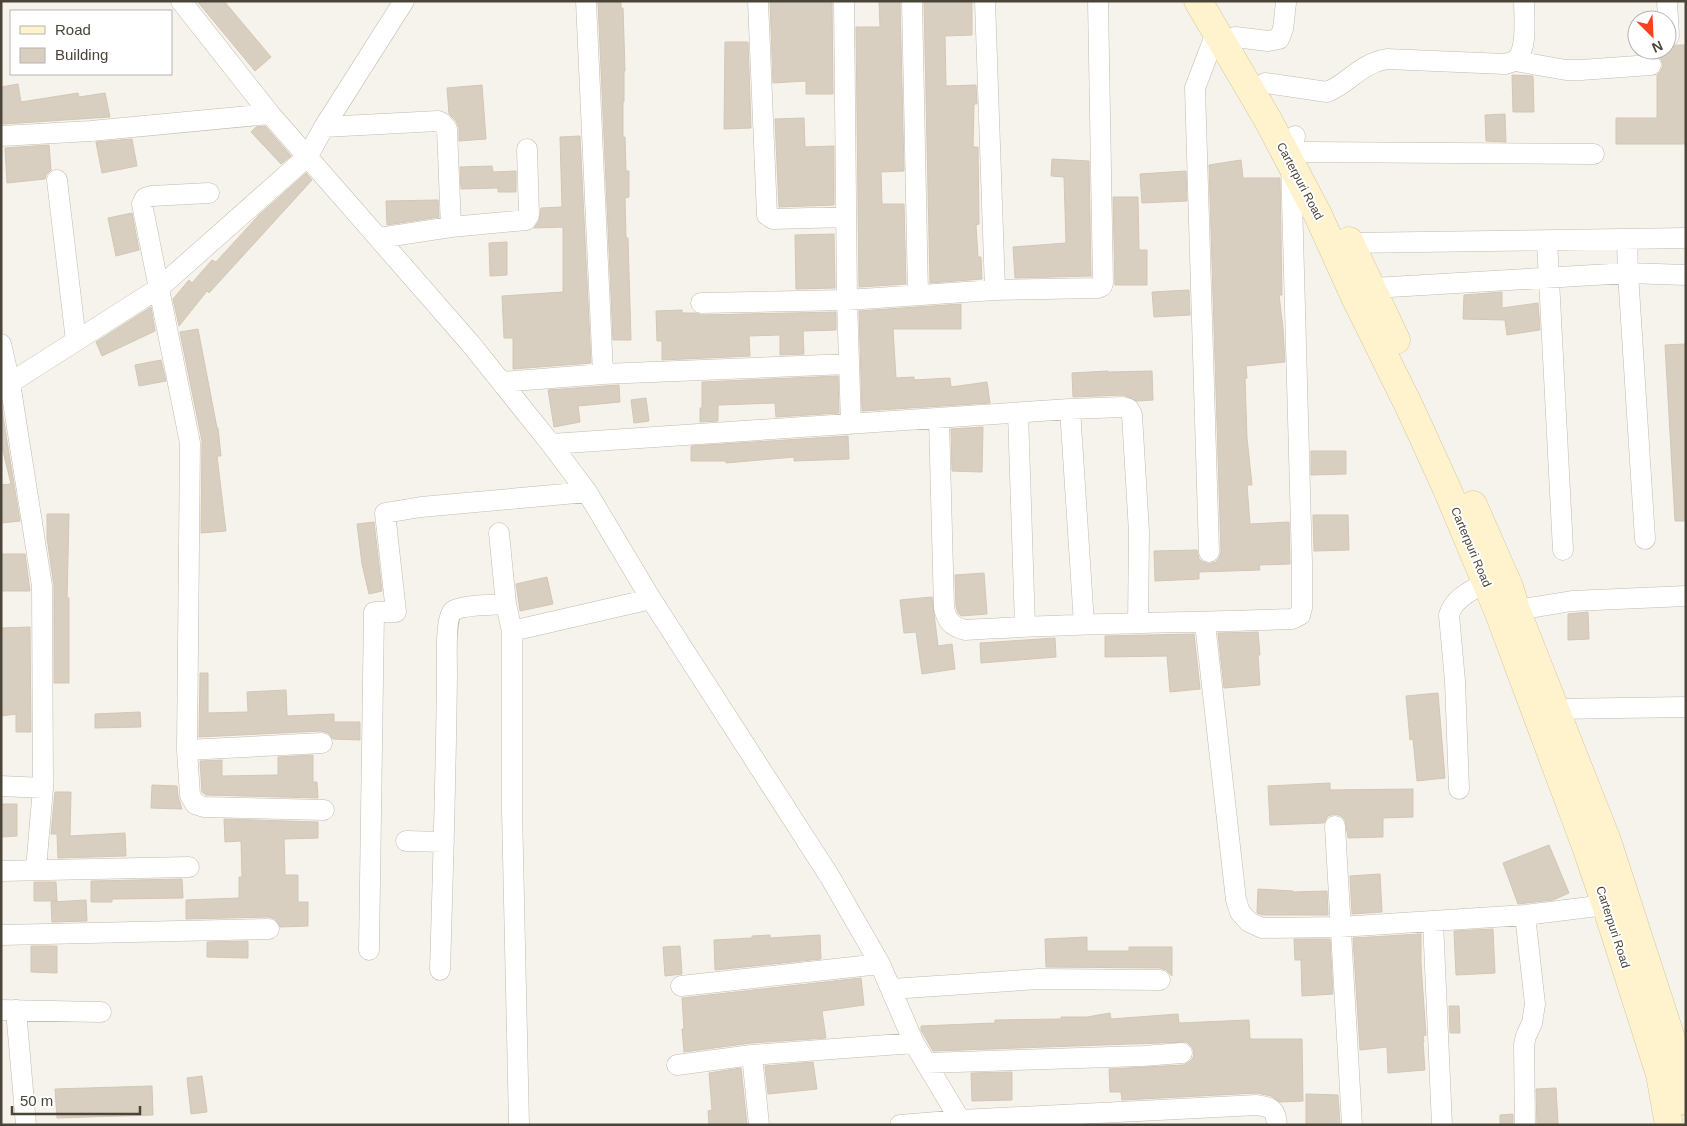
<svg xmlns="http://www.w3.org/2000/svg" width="1687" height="1126" viewBox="0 0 1687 1126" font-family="Arial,sans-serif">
	<rect width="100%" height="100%" fill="#f6f3ec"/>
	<path fill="#d8cfc1" stroke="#d3c7b4" d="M197,1H224L271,57L255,71Z
		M598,1H621V8H623L625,71H624V102H623V137H625L626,171H629V197L625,198L626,238H628L631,340H613Z
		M770,1H832L833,94H806V81L773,83Z
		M879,1H900L904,171L881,172L882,204H904L906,284L859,287L856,27H880Z
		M924,1H972V35L945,36L946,86L976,85L977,104H974L973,147H978L979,224L976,225L978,257H981L982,279L930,283Z
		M725,42H748L751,128L724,129Z
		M1677,45H1686V144H1616V118H1657V75L1661,71L1663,65L1661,59L1657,55V50H1667V47L1670,48Z
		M1512,75L1533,76L1534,112H1513Z
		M18,84L21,102L78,93L79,97L105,93L110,117L3,124L1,120V87Z
		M482,85L486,139L459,141V128L456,121L449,114L447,88Z
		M1505,114L1506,142L1486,141L1485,115Z
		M804,118L805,147L834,146V205L779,207L775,119Z
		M265,126L291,156L281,164L251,132L256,127Z
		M580,136L591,363L513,369V338H504L502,296L563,292V227L534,228L539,221L541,208L562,207L560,137Z
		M132,139L137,166L102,173L96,142Z
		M49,145L51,170L46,175L45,179L7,183L5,148Z
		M1052,159L1089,161L1091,276L1015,278L1013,247L1066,243L1064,177L1051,176Z
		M1241,160L1243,178H1280L1282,295H1279L1283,328L1285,362L1246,366L1247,378H1245L1247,438L1252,485H1247L1250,524L1289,522L1290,564L1259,565L1260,570L1199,572V579L1155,581L1154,551L1197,550L1199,559L1203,562L1209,564L1216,562L1219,558L1221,552L1209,165Z
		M492,166L493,172L516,171V192H498V188L461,189L460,167Z
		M1186,171L1187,201L1142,203L1140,174Z
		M306,173L312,180L209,293L207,291L179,326L173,299L189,280L192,283L212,260L216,262L259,215Z
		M1113,197H1138L1139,250H1147V285H1115Z
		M438,200L439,217L387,225L386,201Z
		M132,213L139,250L116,256L108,218Z
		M834,234L835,288L796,289L795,235Z
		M507,242V275L490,276L489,243Z
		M1189,290L1190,315L1154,317L1152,292Z
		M1502,292V308L1538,303L1540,330L1507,335L1505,320L1463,319L1464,295Z
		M961,304V329H893L896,378L914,377V380L950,378L951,387L987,382L990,403L862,411L859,311Z
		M151,307L155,331L102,356L96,342Z
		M682,310V313H695L701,315L836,312V330L803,331L804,354L780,355V335L749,336L750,356L662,360V341H657L656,311Z
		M198,329L217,428H218L221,456H217L226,531L201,533L202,441L180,332Z
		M1686,344V521H1675L1665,345Z
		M161,360L166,381L139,386L135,365Z
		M1108,371V372L1152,371L1153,400L1137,401L1123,395L1073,397L1072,373Z
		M838,376L839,413L776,417L775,403L718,405V421L700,422V408H702V382Z
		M619,385L620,402L578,406L580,422L554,427L548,390Z
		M646,398L649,421L634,423L631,400Z
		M1,404L20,521L1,523V485L11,484L1,443Z
		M983,427L982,472L952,471L951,429Z
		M848,436L849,459L794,461V457L726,463V461H691V446Z
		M1311,451H1346V474L1311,475Z
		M47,514H69L67,598H69V683H54V586L47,538Z
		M1313,515H1348L1349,550L1314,551Z
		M374,522L382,591L369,594L362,564L357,524Z
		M1,554H25L30,591H1Z
		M984,573L987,614L961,616L958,613L956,606L955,575Z
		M547,577L553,604L520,611L516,584Z
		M932,597L938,646L952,644L955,669L922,674L916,632L904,633L900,600Z
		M1588,612L1589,639L1568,640V614Z
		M30,627L31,732H16V714L1,716V628Z
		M1258,632L1260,655H1258L1260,685L1224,688L1218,633Z
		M1194,634L1200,689L1170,692L1167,656L1105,657V636Z
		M1055,638L1056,657L981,663L980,643Z
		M200,673H208V713L248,712L247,692L286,690L287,716L334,714V722H360V740L333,739L328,733L321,731L199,737Z
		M1438,693L1445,778L1417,781L1413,739L1410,740L1406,696Z
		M140,712L141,727L95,728V714Z
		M313,755V782H317L318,798L206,795L202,792L200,761L222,760V776L278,775V757Z
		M1330,783V790L1413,789V817L1383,818V837L1348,838L1345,820L1341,816L1335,814L1328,816L1324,823L1270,825L1268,786Z
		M152,785L177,786L178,796L182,809L151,808Z
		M55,792H71L70,836L125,833L126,856L58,858L57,834H51Z
		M1,804H17V836L1,837Z
		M224,819L318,822V838L284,839L285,875H298V902H308V926L280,927L275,919L269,917L186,919V900L239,898V877H242L241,841L225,842Z
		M1549,845L1569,893L1553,900L1518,904L1503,863Z
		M1380,874L1382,912L1352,914L1350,876Z
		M182,879L183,898L112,899V902H91V881Z
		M34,882H56L57,901H34Z
		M1258,889L1293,891V892L1327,891L1328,915H1263L1257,913Z
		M86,900L87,921L52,922L51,902Z
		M1493,929L1495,973L1456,975L1454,931Z
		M1421,934V964L1426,1035L1423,1036L1424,1042H1423L1425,1070L1388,1073L1387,1047L1360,1050L1353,938Z
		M770,935V938L820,935L821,959L715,970L714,940L752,938V936Z
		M1087,937V951H1129V947H1172V976L1166,970L1160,968L1046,967L1045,939Z
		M1294,939H1330L1333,994L1302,996L1301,960H1295Z
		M248,941V958L207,957V942Z
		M31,946H57V973L31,972Z
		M680,946L682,974L665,976L663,947Z
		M861,978L864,1005L822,1011L826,1038L751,1043L684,1052L682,1029H684L682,998Z
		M1449,1006H1459L1460,1033H1450Z
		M1110,1013L1111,1019L1178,1014L1179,1023L1249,1020L1250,1039H1302L1303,1101L1280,1102L1271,1096L1257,1093L1122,1100L1121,1092H1110L1109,1069L1183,1065L1189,1062L1193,1058L1194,1053L1192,1047L1187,1042L933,1051L921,1030V1026L995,1023V1020L1061,1019V1017H1087Z
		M813,1062L817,1089L768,1094L765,1066Z
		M741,1068L747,1125H709L708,1111L712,1110L709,1073Z
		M1012,1072V1100L972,1101L971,1073Z
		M202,1076L207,1112L191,1114L187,1078Z
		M152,1086L153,1115L57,1118L55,1089Z
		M1556,1088L1558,1125H1537L1536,1089Z
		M1306,1094L1338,1095L1340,1125H1306Z
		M1513,1114V1125H1500V1115Z"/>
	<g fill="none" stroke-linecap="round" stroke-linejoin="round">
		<g stroke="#c2bbae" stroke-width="21">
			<path id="street" d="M181,1L270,114L470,343L551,444L587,492L651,599L830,877L880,964L914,1043L963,1125
				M586,1L603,374
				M758,1L767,215L773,219L846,217
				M844,1L847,300L851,424
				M912,1L918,294
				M985,1L995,290
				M1667,1L1669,36
				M1235,37L1268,41L1279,39L1283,29L1286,3
				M1515,61L1566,70H1581L1651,65
				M1265,83L1327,92C1351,82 1359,64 1387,59L1505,64C1508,63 1513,62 1516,60C1528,49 1524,17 1524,1
				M324,127L438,121L442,123L447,129L451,227
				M1,136L91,131L270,114
				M1305,152L1594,154
				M57,180L76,341
				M209,193L151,196L145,198L142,204L190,443L187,750L190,795L195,804L204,807L324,810
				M379,238L451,227L526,220L529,215L527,149
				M1627,240L1628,273L1645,539
				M1547,241L1563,550
				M1339,248L1350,243L1686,238
				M1373,288L1628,273L1686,275
				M701,303L847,300L995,290L1098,288L1102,286L1103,283L1098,1
				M1,344L10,383L42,586L43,788L36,869
				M501,382L603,374L849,364
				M1,390L10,383L159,288L308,156L324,127L404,1
				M1070,409L1084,624
				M1018,413L1025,626
				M939,419L944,608C947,621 951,626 965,630C1074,623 1183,623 1292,619L1300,615L1302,608V563L1291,163L1295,136
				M551,444L1070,409L1123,407L1129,409L1132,415L1139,532L1138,623
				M499,533L506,604L512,631V810L519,1125
				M1209,552L1195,88L1216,33
				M1504,612L1572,601L1686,596
				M1205,623L1236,900L1240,912L1249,922L1262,928L1340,927L1525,915L1606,905L1619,908
				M512,631L651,599
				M1544,714L1556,709L1686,707
				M187,750L322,743
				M1,786L43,788
				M1459,789L1455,681L1449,615C1454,598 1471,591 1486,582
				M1335,826L1352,1125
				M406,841L444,842
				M1,871L189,867
				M1525,915L1535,1004L1532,1023L1526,1036L1524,1045L1525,1125
				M1433,921L1442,1125
				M1,935L269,929
				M369,950L374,612H396L385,513L421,507L587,492
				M440,970C443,872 446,773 447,674C447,662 445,618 453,611C461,605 494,605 506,604
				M681,986L880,964
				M891,989L1039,979L1160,980
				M1,1010L101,1012
				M16,1010L26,1125
				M752,1055L759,1125
				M926,1063L1143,1056L1182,1053
				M677,1065L752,1055L914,1043
				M900,1125L961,1120L1257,1105C1273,1108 1275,1109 1277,1125"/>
		</g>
		<g stroke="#d6c79b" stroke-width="29">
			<path id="secondary" d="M1198,1L1268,120L1318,215L1355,297L1409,406L1447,489L1499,613L1587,849L1606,905L1660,1074L1669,1125
				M1349,241L1396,340
				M1473,505L1509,587L1516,610L1607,841L1681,1069L1686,1101"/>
		</g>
		<use href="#street" stroke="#fff" stroke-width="20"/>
		<use href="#secondary" stroke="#fff3cd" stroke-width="28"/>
	</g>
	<g text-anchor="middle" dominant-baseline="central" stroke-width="4" stroke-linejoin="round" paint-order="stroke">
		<g font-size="12" fill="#4b4439" stroke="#fff">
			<text transform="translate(1300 181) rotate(62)">Carterpuri Road</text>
			<text transform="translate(1471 547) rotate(67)">Carterpuri Road</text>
			<text transform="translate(1613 927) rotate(72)">Carterpuri Road</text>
		</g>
	</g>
	<rect width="1687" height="1126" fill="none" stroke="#4b4439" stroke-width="5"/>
	<rect x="10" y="10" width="162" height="65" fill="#ffffff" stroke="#b7b4b0"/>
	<rect x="20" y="26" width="25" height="8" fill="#fff3cd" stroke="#b7b4b0"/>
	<text x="55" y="35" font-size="15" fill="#4b4439">Road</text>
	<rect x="20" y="48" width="25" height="15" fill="#d8cfc1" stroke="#b7b4b0"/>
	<text x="55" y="60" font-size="15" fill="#4b4439">Building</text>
	<g transform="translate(1652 35) rotate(156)"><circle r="24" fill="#ffffff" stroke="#b7b4b0"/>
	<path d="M0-4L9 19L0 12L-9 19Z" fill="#fc3f1d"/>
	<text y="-8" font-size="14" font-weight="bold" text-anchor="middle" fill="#4b4439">N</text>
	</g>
	<path d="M12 1106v8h128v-8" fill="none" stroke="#4b4439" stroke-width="2.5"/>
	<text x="20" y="1106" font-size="15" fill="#4b4439" stroke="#ffffff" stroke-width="4" paint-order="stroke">50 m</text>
</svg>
